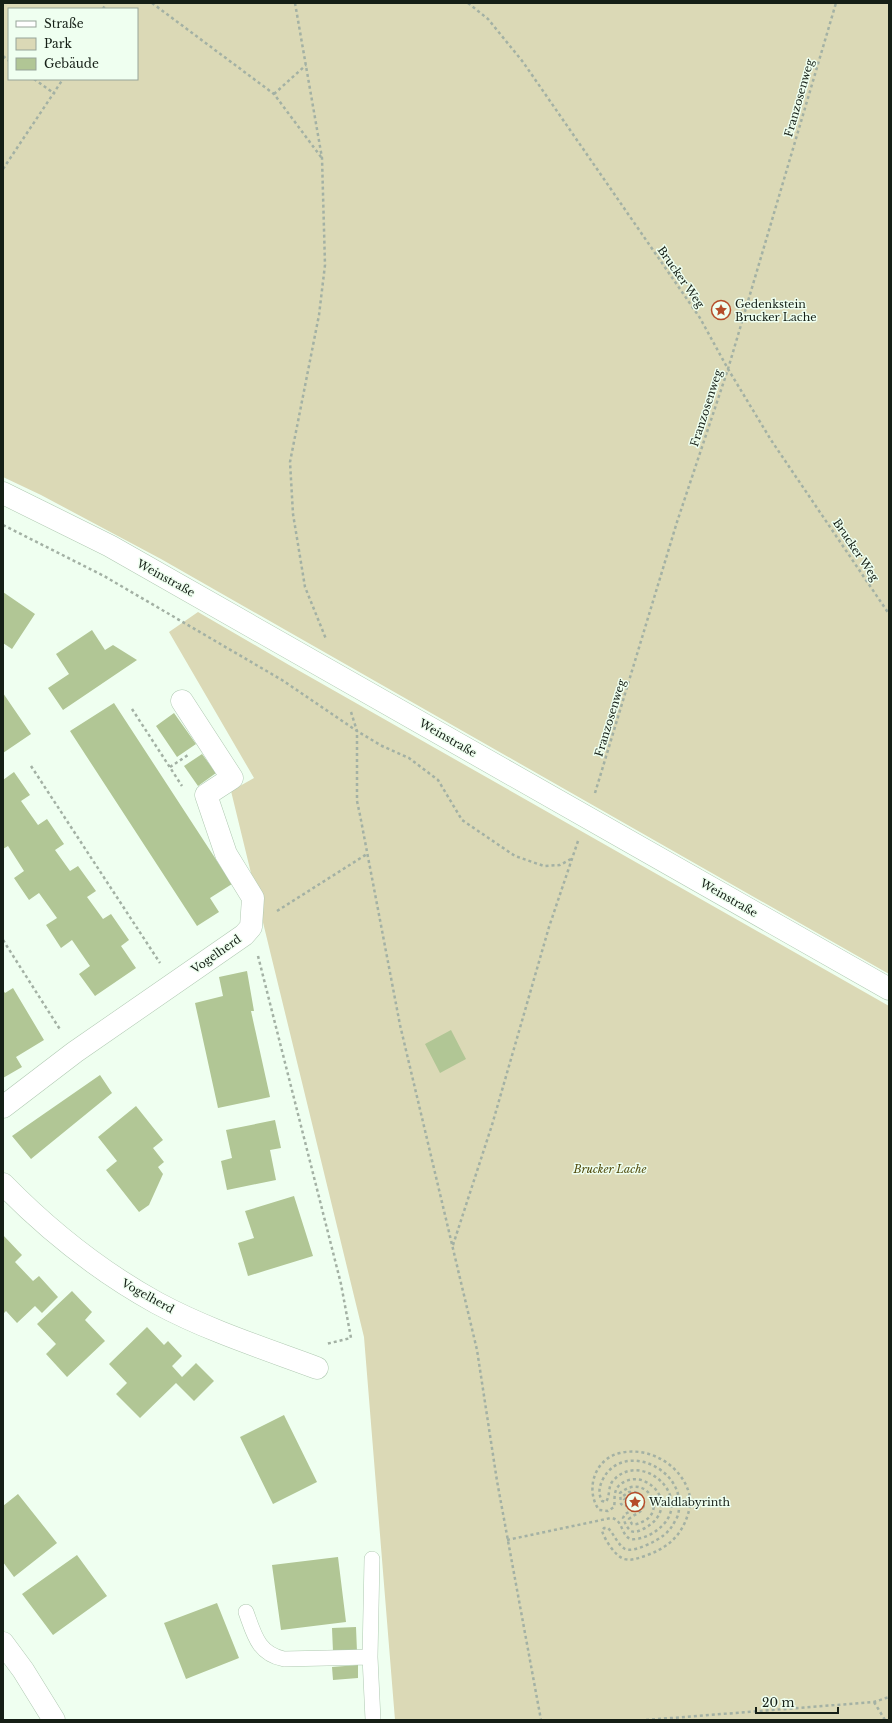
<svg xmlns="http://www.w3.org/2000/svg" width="892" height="1723" viewBox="0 0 892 1723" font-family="'Libre Baskerville',serif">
	<rect width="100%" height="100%" fill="#effff0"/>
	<path fill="#dbd9b6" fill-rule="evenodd" d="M3,3H889V974L161,559L41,495L3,477ZM9,9H137V79H9Z
		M198,612L289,665L889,1006V1720H395L364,1337L231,791L254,778L169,632Z"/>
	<path fill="#b1c695" d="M3,592L35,614L12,649L3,643Z
		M92,630L105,650L113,645L137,660L63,710L48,688L69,674L56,654Z
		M3,693L31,734L3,753Z
		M114,703L232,884L210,898L219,912L197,926L70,731Z
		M174,713L196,744L177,757L156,726Z
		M202,754L216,773L198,786L184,766Z
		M14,772L30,795L21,801L38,825L47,819L64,844L55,850L70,871L78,866L96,891L87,897L103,919L111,914L129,940L121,946L136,968L95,996L79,974L90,966L72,940L61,948L46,925L57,918L39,893L29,900L14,878L24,871L8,846L3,849V780Z
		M247,971L254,1011H251L270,1097L218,1108L195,1003L223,996L219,977Z
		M13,988L44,1040L16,1057L22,1067L3,1078V990L5,993Z
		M451,1030L466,1059L440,1073L425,1044Z
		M100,1075L112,1093L31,1159L12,1136Z
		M136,1106L163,1140L153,1148L164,1162L158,1167L163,1174L149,1205L139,1212L106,1170L117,1161L98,1137Z
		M275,1120L281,1148L270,1150L276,1180L227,1190L221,1161L232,1158L226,1130Z
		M294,1196L313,1256L248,1276L238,1243L254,1238L245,1211Z
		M3,1235L22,1255L15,1262L33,1281L39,1276L58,1297L42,1313L35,1306L17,1323L6,1311L3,1314Z
		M72,1291L92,1312L85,1320L105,1341L67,1377L46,1354L56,1344L37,1324Z
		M147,1327L164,1345L168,1341L182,1356L172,1366L182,1377L196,1363L214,1381L194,1401L176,1383L140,1418L116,1394L127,1383L109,1364Z
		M284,1415L317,1482L273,1504L240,1437Z
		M18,1494L57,1543L14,1577L3,1562V1506Z
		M77,1555L107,1596L53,1635L22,1594Z
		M338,1557L346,1622L281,1630L272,1565Z
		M217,1603L239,1658L186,1679L164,1623Z
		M356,1627L357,1652H333L332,1628Z
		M358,1665V1678L333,1680L332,1667Z"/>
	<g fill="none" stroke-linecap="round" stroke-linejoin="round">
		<g stroke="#b0c9b2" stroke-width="16">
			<path id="service" d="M372,1559L370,1657L373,1720
				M246,1612C254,1634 258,1654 284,1659L370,1657"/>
		</g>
		<g stroke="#b0c9b2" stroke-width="23">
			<path id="minor" d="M3,1107L75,1052L244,935L251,927L253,898L226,854L206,795L232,778L182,701
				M3,1184C49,1231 99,1271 157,1303C207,1330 263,1348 317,1368
				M3,1643L23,1670L54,1720"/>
		</g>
		<g stroke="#b0c9b2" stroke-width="23">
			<path id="secondary" d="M3,493L110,546L889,989"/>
		</g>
		<path stroke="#a3b1a4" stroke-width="2.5" stroke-dasharray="3 3" stroke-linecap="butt" d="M152,3L274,94L321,157
			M295,3L322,158L325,265L319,315L290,462L293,514L305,587L326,639
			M468,3L488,19L523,62L700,318L728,369L771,440L889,614
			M103,9L106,3
			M3,56L9,61
			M34,79L55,94
			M274,94L306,65
			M3,169L63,79
			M3,525L104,576L282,680L357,731L382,746L409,758L438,780L462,820L515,856L544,866L560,865L571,859
			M132,709L182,786
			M351,712L357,731V801L360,815L400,1025L477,1350L497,1481L541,1720
			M31,766L160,963
			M170,767L188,755
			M595,793L677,522L728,369L836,3
			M277,911L367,854
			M3,940L61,1031
			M258,956L341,1284L351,1338L326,1344
			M453,1245L492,1125L549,927L578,841
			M507,1540L611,1518C625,1519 620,1542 636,1539C646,1538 656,1532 663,1525C693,1493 638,1449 612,1482C608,1488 610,1496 606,1502L602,1501C598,1493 599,1487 603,1479C623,1441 683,1468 679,1507C679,1512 678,1517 675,1521C672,1527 669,1531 664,1535C657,1541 633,1553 625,1549C618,1545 614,1534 608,1528H604L602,1531C605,1540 615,1556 624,1559C632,1561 638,1558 645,1556C667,1548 681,1537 688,1514C690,1508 691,1500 689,1493C681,1465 649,1446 620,1453C594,1459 585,1490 599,1510L608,1511L614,1507C615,1503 614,1498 615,1494C616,1482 633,1476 644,1481C668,1492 667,1518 643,1529C639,1531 635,1533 631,1531C627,1528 625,1523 623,1518L625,1514L639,1507L640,1503L639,1499L634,1497L624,1499L623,1496L629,1492H634C639,1493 642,1496 643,1500C647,1512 635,1513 629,1519L632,1524C636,1525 640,1523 644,1521C667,1509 645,1472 620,1493L621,1504L624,1506L632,1504
			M874,1702L885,1720
			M646,1720L874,1702L889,1697"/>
		<use href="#service" stroke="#fff" stroke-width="15"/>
		<use href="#minor" stroke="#fff" stroke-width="22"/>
		<use href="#secondary" stroke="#fff" stroke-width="22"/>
	</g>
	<defs>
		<g id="sight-ring" transform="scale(1)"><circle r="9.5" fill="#effff0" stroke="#b54d2a" stroke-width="1.5"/><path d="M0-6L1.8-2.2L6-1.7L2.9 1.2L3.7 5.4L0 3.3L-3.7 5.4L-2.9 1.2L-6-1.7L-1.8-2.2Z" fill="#b54d2a"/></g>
	</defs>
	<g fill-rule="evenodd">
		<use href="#sight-ring" x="721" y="310"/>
		<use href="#sight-ring" x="635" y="1502"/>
	</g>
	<g text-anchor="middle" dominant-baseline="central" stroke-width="3" stroke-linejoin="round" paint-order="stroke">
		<g font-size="11" fill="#151f16" stroke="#effff0">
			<text transform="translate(799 98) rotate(-74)">Franzosenweg</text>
			<text transform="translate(681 277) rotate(55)">Brucker Weg</text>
			<text transform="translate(706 408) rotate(-72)">Franzosenweg</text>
			<text transform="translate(856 550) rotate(56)">Brucker Weg</text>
			<text transform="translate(166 578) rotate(29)">Weinstraße</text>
			<text transform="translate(610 718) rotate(-73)">Franzosenweg</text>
			<text transform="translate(448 738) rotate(30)">Weinstraße</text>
			<text transform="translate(729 898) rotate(30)">Weinstraße</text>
			<text transform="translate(216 954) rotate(-35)">Vogelherd</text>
			<text transform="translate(148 1296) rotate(29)">Vogelherd</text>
		</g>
		<g font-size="11" fill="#151f16" stroke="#effff0" text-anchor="start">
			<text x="735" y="304">Gedenkstein<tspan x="735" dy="13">Brucker Lache</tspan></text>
			<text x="649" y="1502">Waldlabyrinth</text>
		</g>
		<g font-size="11" font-style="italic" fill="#514c0d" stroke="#effff0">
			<text x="610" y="1169">Brucker Lache</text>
		</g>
	</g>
	<rect width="892" height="1723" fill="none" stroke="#151f16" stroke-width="8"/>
	<rect x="8" y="8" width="130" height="72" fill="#effff0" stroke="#98a599"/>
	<rect x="16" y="21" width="20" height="6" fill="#ffffff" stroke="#98a599"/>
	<text x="44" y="28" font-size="12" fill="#151f16">Straße</text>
	<rect x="16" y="38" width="20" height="12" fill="#dbd9b6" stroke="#98a599"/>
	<text x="44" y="48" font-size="12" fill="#151f16">Park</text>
	<rect x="16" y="58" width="20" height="12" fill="#b1c695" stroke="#98a599"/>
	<text x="44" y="68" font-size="12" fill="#151f16">Gebäude</text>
	<path d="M756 1707v6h82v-6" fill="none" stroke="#151f16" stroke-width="2"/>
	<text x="762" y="1707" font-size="12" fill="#151f16" stroke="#effff0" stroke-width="3" paint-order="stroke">20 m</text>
</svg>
